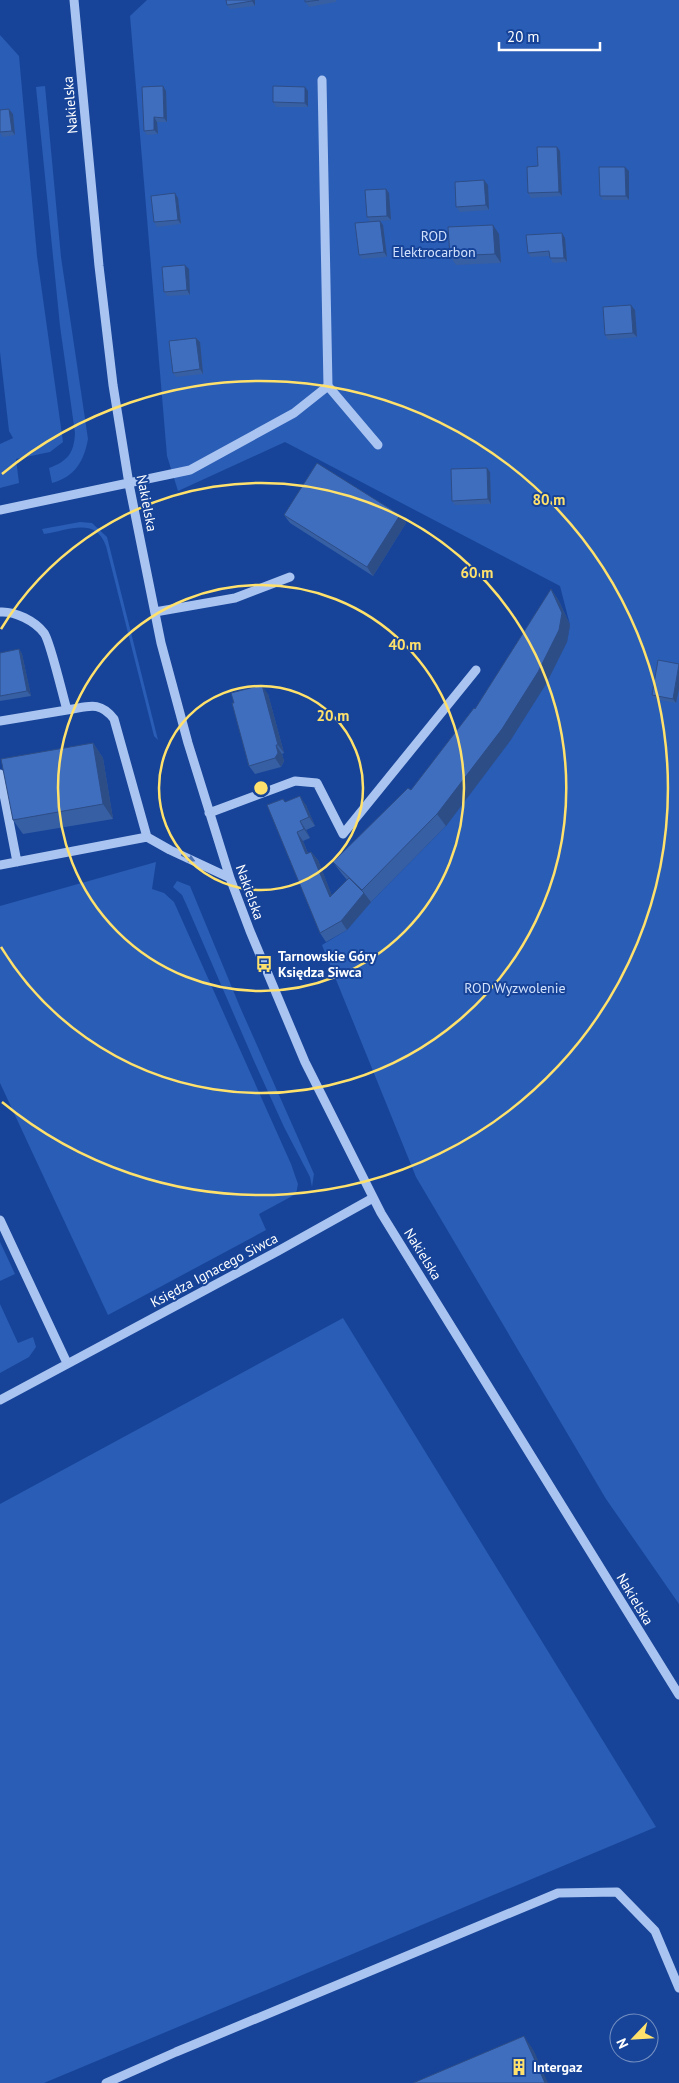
<svg xmlns="http://www.w3.org/2000/svg" width="679" height="2083" viewBox="0 0 679 2083" font-family="'PT Sans',sans-serif">
	<rect width="100%" height="100%" fill="#174498"/>
	<path fill="#2a5db6" d="M147,0H679V1604L606,1499L416,1177L322,945L347,930L371,902L446,826L510,741L546,684L567,642L570,625L560,586L285,442L178,491L167,456L130,16Z
		M0,35L19,56L37,256L63,442L50,452L16,459L19,483L0,488V444L13,438L9,431L0,352Z
		M45,86L61,257L88,439C84,461 75,477 52,483L49,468C68,461 74,453 75,433L60,326L36,87Z
		M80,522L92,523L107,537L158,740L154,736L106,546C95,516 68,531 44,534L42,529Z
		M156,862L152,889L164,893L174,902L291,1164L298,1184L296,1194L259,1214L266,1230L108,1315L0,1083V906Z
		M177,881L190,886L240,1007L314,1174L312,1187L310,1177L284,1127L254,1061L187,906L182,895L173,887Z
		M0,1242L15,1274L0,1281Z
		M0,1304L18,1343L33,1337L36,1347L29,1357L0,1373Z
		M343,1318L656,1827L44,2083H0V1504Z"/>
	<g fill="none" stroke-linecap="round" stroke-linejoin="round">
		<path stroke="#aac4f1" stroke-width="9" d="M74,0L99,266L113,385L129,484L161,643L188,743L230,878L250,931L305,1062L381,1213L679,1695
			M322,80L328,386L378,445
			M0,510L190,470L294,413L328,386
			M0,612C15,611 35,621 44,633C50,640 63,697 67,710C88,707 99,700 114,719L147,837
			M155,612L235,598L290,577
			M0,721L67,710
			M0,774L17,862
			M209,813L295,781L317,783L343,834L476,670
			M0,865L147,837L170,850L230,878
			M0,1220L67,1363
			M0,1400L278,1251L373,1198
			M106,2083L176,2052L558,1893L617,1892L655,1931L679,1988"/>
	</g>
	<path fill="#375fa4" d="M226,0H255V6L230,9L227,5Z
		M305,0H336V2L309,7L305,2Z
		M163,86L166,91L167,122H157L158,134L147,135L144,131Z
		M308,91V107H276L273,102Z
		M0,110L13,114L15,135L3,137L0,133Z
		M557,147L560,151L562,196L531,198L528,193Z
		M629,171V200H603L600,196Z
		M488,185L489,210L460,212L456,207Z
		M386,189L389,193L391,220L380,221L383,225L387,257L362,259L359,255L370,221L367,217Z
		M175,193L178,198L181,224L157,227L154,222Z
		M499,234L501,263L456,265L450,256Z
		M565,238L567,262L553,263L550,258V256L531,257L528,253Z
		M189,269L190,295L167,296L164,292Z
		M635,310L637,337L608,340L605,335Z
		M196,338L200,342L203,374L176,377L173,373Z
		M487,468L490,472L491,504L455,505L452,501Z
		M284,515H400L406,523L373,576L290,523Z
		M551,589L559,601L570,625L567,642L546,684L510,741L446,826L371,902L347,930L326,942L320,933L285,802L306,805L315,826L306,830L310,838L303,841L308,853L311,852L318,860L332,896L347,880L342,874L333,862L411,790L475,709Z
		M19,649L22,654L31,696L0,701V653Z
		M658,660L676,703L655,699L652,695Z
		M268,694L284,753L282,754L284,761L281,767L255,774L249,766Z
		M93,743L103,758L113,819L23,834L13,820Z"/>
	<path fill="#2d4d86" d="M252,0H255V6L252,1Z
		M163,86L166,91L167,122L164,118Z
		M305,87L308,91V107L305,103Z
		M9,109L13,114L15,135L12,131Z
		M154,117L157,122L158,134L154,130Z
		M557,147L560,151L562,196L559,192Z
		M625,167L629,171V200L626,196Z
		M484,180L488,185L489,210L486,205Z
		M386,189L389,193L391,220L387,216Z
		M175,193L178,198L181,224L178,220Z
		M380,221L383,225L387,257L384,252Z
		M493,225L499,234L501,263L495,254Z
		M562,233L565,238L567,262L564,258Z
		M185,265L189,269L190,295L187,290Z
		M631,305L635,310L637,337L633,333Z
		M196,338L200,342L203,374L200,369Z
		M487,468L490,472L491,504L488,499Z
		M400,515L406,523L373,576L367,567Z
		M551,589L559,601L570,625L567,642L546,684L510,741L446,826L437,814Z
		M19,649L22,654L31,696L27,691Z
		M679,667V689L676,703L673,699Z
		M262,685L268,694L284,753L278,745Z
		M93,743L103,758L113,819L103,804Z
		M276,745L282,754L284,761L281,767L275,758Z
		M300,796L306,805L315,826L309,817Z
		M300,821L306,830L310,838L304,829Z
		M297,832L303,841L312,863L306,854Z
		M311,852L318,860L336,906L330,897Z
		M364,893L371,902L347,930L341,921Z
		M524,2036L534,2051L548,2083H545Z"/>
	<path fill="#406ebf" stroke="#2d4d86" d="M226,0H252V1L227,5Z
		M305,0H319L305,2Z
		M163,86L164,118L154,117V130L144,131L142,87Z
		M273,86L305,87V103L273,102Z
		M9,109L12,131L0,132V110Z
		M537,147H557L559,192L528,193L527,167L538,166Z
		M599,167H625L626,196H600Z
		M484,180L486,205L456,207L455,182Z
		M386,189L387,216L367,217L365,190Z
		M175,193L178,220L154,222L151,196Z
		M380,221L384,252L359,255L355,223Z
		M493,225L495,254L450,256L448,227Z
		M562,233L564,258H550L549,251L528,253L526,235Z
		M185,265L187,290L164,292L162,267Z
		M631,305L633,333L605,335L603,307Z
		M196,338L200,369L173,373L169,341Z
		M317,463L400,515L367,567L284,515Z
		M487,468L488,499L452,501L451,469Z
		M551,589L562,613L559,630L538,672L502,729L437,814L362,890L333,862L408,788L411,790L474,708L475,709Z
		M19,649L27,691L0,696V653Z
		M658,660L679,664L673,699L652,695Z
		M262,685L278,745H276L278,753L275,758L249,766L232,703H234L231,693Z
		M93,743L103,804L13,820L1,759Z
		M300,796L309,817L300,821L304,829L297,832L306,854L311,852L330,897L349,878L364,893L341,921L320,933L267,805L283,799L285,802Z
		M524,2036L545,2083H413Z"/>
	<defs><path id="oneway-solid" d="M-6-.8H1V-3.2L6.5 0L1 3.2V.8H-6Z" transform="scale(1.25)"/></defs>
	<use fill="#4a71b7" href="#oneway-solid" transform="translate(188 858) rotate(24)"/>
	<g fill="none" stroke="#ffe16b" stroke-width="2.5">
		<circle cx="261" cy="788" r="102"/>
		<circle cx="261" cy="788" r="203"/>
		<path d="M1 629A305 305 0 1 1 1 947"/>
		<path d="M2 474A407 407 0 1 1 2 1102"/>
	</g>
	<defs>
		<g id="bus-bare" transform="scale(1.35)"><path d="M-5-6H5V4H4V6H2V4H-2V6H-4V4H-5ZM-3.5-4V0h7V-4ZM-3.5 1.2v1.5H-2V1.2ZM2 1.2v1.5H3.5V1.2Z" fill="#ffe16b" stroke="#174498" stroke-width="2.5" paint-order="stroke"/></g>
		<g id="building-bare" transform="scale(1.35)"><path d="M-4-6H4V6H1V3H-1V6H-4ZM-2.5-4.3h1.7v1.8h-1.7ZM.8-4.3h1.7v1.8H.8ZM-2.5-1h1.7V.8h-1.7ZM.8-1h1.7V.8H.8Z" fill="#ffe16b" stroke="#174498" stroke-width="2.5" paint-order="stroke"/></g>
	</defs>
	<g fill-rule="evenodd">
		<use href="#bus-bare" x="264" y="964"/>
		<use href="#building-bare" x="519" y="2067"/>
	</g>
	<g text-anchor="middle" dominant-baseline="central" stroke-width="4" stroke-linejoin="round" paint-order="stroke">
		<g font-size="14" fill="#fff" stroke="#174498">
			<text transform="translate(70 105) rotate(-95)">Nakielska</text>
			<text transform="translate(147 503) rotate(79)">Nakielska</text>
			<text transform="translate(250 892) rotate(70)">Nakielska</text>
			<text transform="translate(423 1254) rotate(58)">Nakielska</text>
			<text transform="translate(214 1270) rotate(-28)">Księdza Ignacego Siwca</text>
			<text transform="translate(635 1599) rotate(59)">Nakielska</text>
		</g>
		<g font-size="14" fill="#d2e1fc" stroke="#174498">
			<text x="434" y="236">ROD<tspan x="434" dy="16">Elektrocarbon</tspan></text>
			<text x="515" y="988">ROD Wyzwolenie</text>
		</g>
		<g font-size="14" font-weight="bold" fill="#fff" stroke="#174498" text-anchor="start">
			<text x="278" y="956">Tarnowskie Góry<tspan x="278" dy="16">Księdza Siwca</tspan></text>
			<text x="533" y="2067">Intergaz</text>
		</g>
	</g>
	<circle cx="261" cy="788" r="8" fill="#ffe16b" stroke="#174498" stroke-width="2.5"/>
	<g font-size="15" text-anchor="middle" font-weight="bold" fill="#ffe16b" stroke="#174498" stroke-width="4" stroke-linejoin="round" paint-order="stroke">
		<text x="549" y="505">80 m</text>
		<text x="477" y="578">60 m</text>
		<text x="405" y="650">40 m</text>
		<text x="333" y="721">20 m</text>
	</g>
	<g transform="translate(634 2038) rotate(245)"><circle r="24" fill="#174498" stroke="#748fc1"/>
	<path d="M0-4L9 19L0 12L-9 19Z" fill="#ffe16b"/>
	<text y="-8" font-size="14" font-weight="bold" text-anchor="middle" fill="#ffffff">N</text>
	</g>
	<path d="M499 42v8h101v-8" fill="none" stroke="#ffffff" stroke-width="2.5"/>
	<text x="507" y="42" font-size="15" fill="#ffffff" stroke="#174498" stroke-width="4" paint-order="stroke">20 m</text>
</svg>
